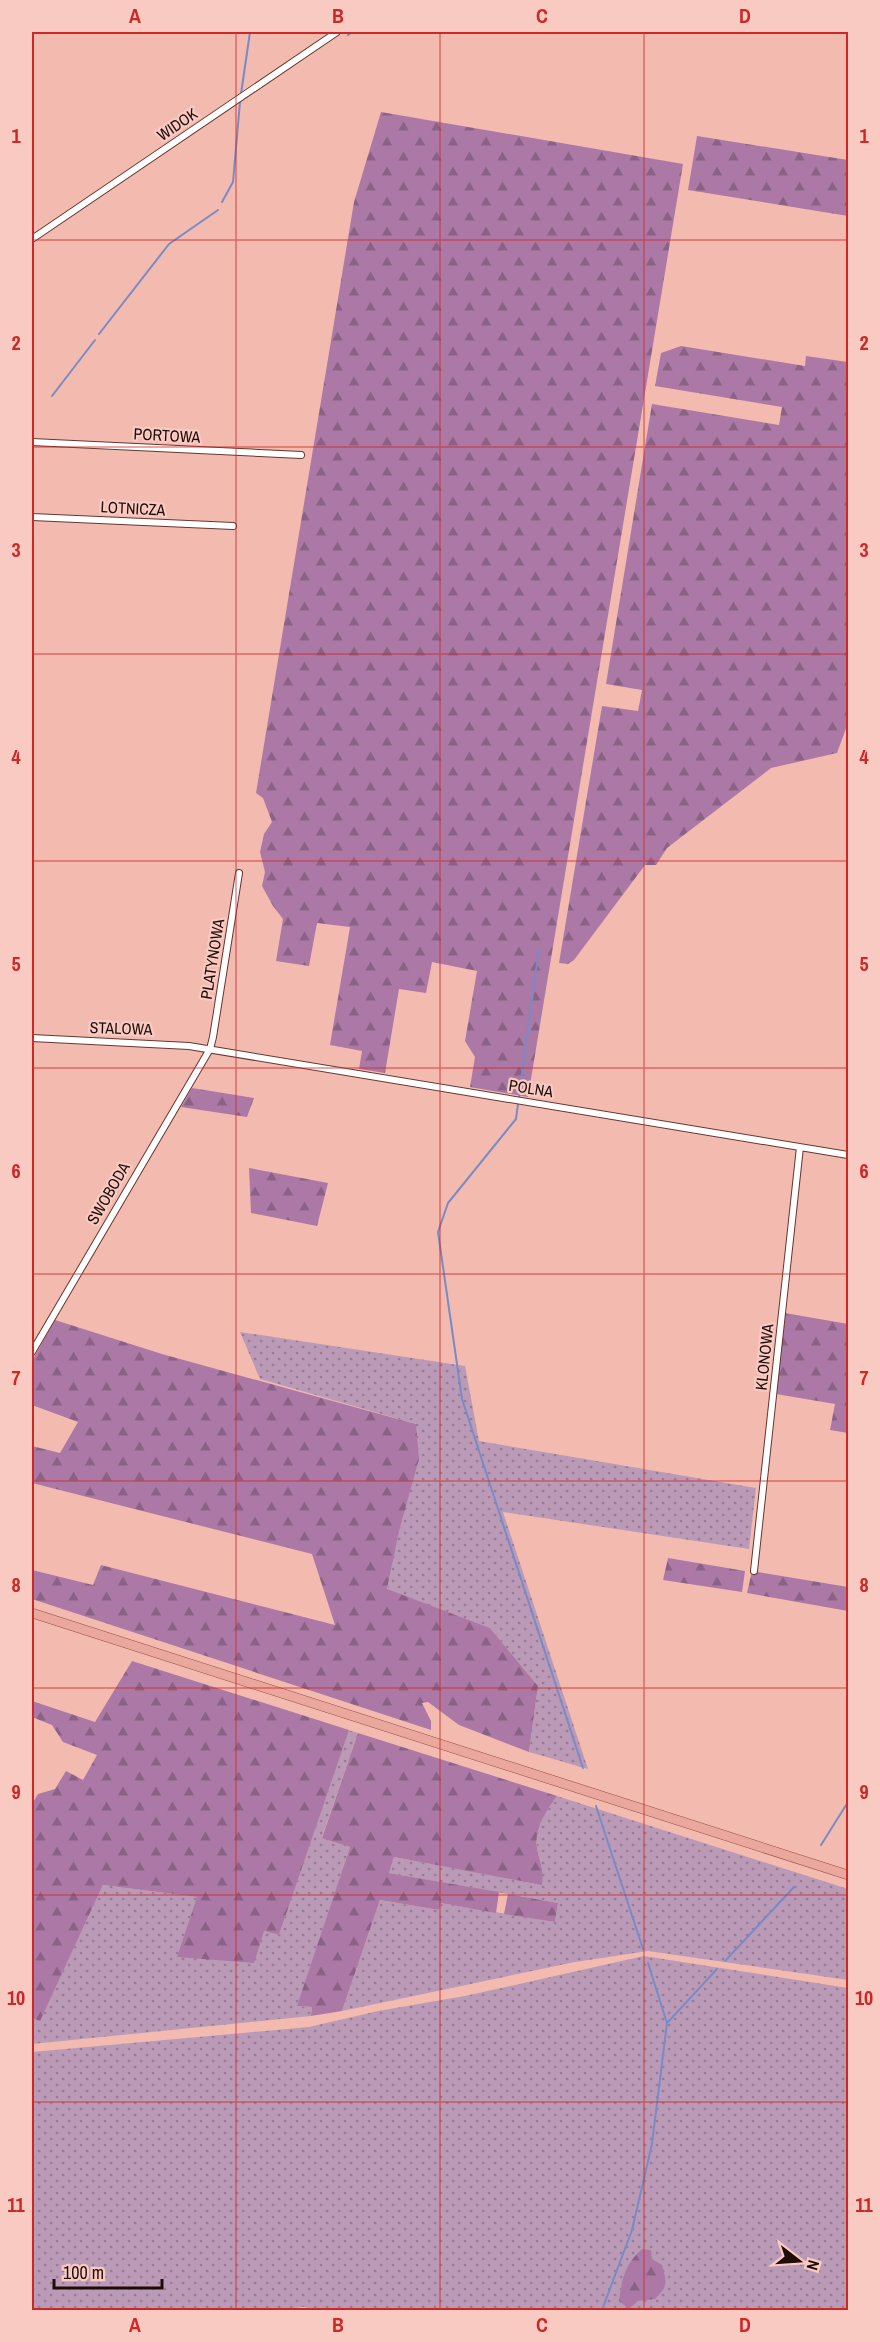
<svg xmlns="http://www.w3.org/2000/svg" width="880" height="2342" viewBox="0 0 880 2342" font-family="'Archivo Narrow',sans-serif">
	<defs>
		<pattern id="grass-dots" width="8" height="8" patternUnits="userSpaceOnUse" patternTransform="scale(1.5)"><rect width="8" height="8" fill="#bb9ab7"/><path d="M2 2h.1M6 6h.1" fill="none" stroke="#977c93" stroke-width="1.8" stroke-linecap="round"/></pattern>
		<pattern id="forest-firs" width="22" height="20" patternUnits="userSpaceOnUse" patternTransform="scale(1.5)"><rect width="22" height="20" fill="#ac79a6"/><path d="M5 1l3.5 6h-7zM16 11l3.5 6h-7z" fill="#8b6285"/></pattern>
	</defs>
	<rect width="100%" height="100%" fill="#f3bab0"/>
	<path fill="url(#grass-dots)" d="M240,1332L465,1366L479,1441L756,1488L749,1549L503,1512L588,1769L529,1752L538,1686L490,1628L387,1590L416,1424L260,1379Z
		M348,1730L358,1733L322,1837L350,1847L298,2006L312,2007L311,2016L32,2044V2018L40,2020L103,1885L198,1897L264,1931L279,1935Z
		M557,1796L848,1889V1980L648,1951L575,1962L342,2011L380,1900L439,1910L441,1903L555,1922L558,1903L389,1873L394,1857L541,1884C544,1867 540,1864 537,1848C534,1827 546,1812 557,1796Z
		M644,1956L848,1988V2310H315L304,2307L274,2310H32V2052L309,2027L378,2011L465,1996Z"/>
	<path fill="url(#forest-firs)" d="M381,112L683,164L528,1097L470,1087L475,1057L465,1041L477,971L432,962L426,993L399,989L385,1073L359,1069L362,1051L330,1045L350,927L317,923L309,966L276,961L283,919L273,906L262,886L265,872L260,852L264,834L272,822L263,798L256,793L354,202Z
		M697,136L848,160V216L688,190Z
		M681,346L805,366L806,356L848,362V723L837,753L771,768L667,848L656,865H645L574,960L568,964L559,963L602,706L638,711L642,690L606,684L652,404L779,425L782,407L655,386L661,353Z
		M192,1088L254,1098L247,1117L181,1107Z
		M249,1168L328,1183L317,1226L251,1213Z
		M785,1313L848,1324V1433L830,1430L835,1404L776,1394Z
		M55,1320L162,1354L416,1424L419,1459L399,1531L387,1589L490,1628L538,1686L529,1752L459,1725L428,1702L422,1703L431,1721V1730L32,1599V1570L93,1585L101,1565L335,1625L312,1554L32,1483V1446L60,1453L78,1422L32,1405V1361Z
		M668,1558L745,1571L742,1592L663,1580Z
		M752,1571L848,1587V1611L747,1593Z
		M132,1661L349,1730L279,1935L264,1931L254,1963L177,1957L197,1897L103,1885L40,2021L32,2018V1804L38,1794L55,1789L66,1771L83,1780L97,1755L63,1742L52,1725L32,1717V1701L95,1722Z
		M358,1733L557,1796C546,1812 534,1828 537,1848C540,1864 544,1867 542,1885L394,1857L389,1873L499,1892L496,1913L441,1903L439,1910L380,1900L342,2011L311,2016L312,2007L297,2006L350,1847L322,1838Z
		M508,1894L558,1903L555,1922L504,1914Z
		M642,2249L651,2250L652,2259L662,2265C667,2282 668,2286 655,2299L638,2301L629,2309L619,2301C622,2278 625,2264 642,2249Z"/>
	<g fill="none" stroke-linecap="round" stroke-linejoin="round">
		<path stroke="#798bc4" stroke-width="2" d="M348,35L353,32
			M241,94L250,32
			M222,202L233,182L240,102
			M99,334L169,244L218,210
			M52,396L95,340
			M539,948L516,1119L448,1203L438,1232L462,1399L583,1768
			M596,1806L643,1949
			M821,1845L848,1802
			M725,1961L794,1887
			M668,2022L717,1969
			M602,2310L632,2230L652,2144L667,2023L648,1963"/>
		<g stroke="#65372f" stroke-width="8">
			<path id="minor" d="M32,239L337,32
				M32,442L301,455
				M32,517L233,526
				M32,1038L189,1046L848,1155
				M32,1352L210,1049L213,1037L239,873
				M754,1571L800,1147"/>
		</g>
		<g stroke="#994b3e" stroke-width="10">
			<path id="primary" d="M32,1613L848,1875"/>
		</g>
		<use href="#minor" stroke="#fff" stroke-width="6"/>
		<use href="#primary" stroke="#e9a79d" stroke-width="9"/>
	</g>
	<path fill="none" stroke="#cd2726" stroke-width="1.5" stroke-opacity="0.55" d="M236,32V2310M440,32V2310M644,32V2310M32,240H848M32,447H848M32,654H848M32,861H848M32,1068H848M32,1274H848M32,1481H848M32,1688H848M32,1895H848M32,2102H848"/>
	<g text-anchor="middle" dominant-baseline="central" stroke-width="4.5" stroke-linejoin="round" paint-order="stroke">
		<g font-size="16" fill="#1f0c09" stroke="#f9cac2">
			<text transform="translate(177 124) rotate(-34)">WIDOK</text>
			<text transform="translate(167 435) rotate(3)">PORTOWA</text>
			<text transform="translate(133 508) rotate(3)">LOTNICZA</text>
			<text transform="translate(212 959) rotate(-81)">PLATYNOWA</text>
			<text transform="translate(121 1028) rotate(2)">STALOWA</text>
			<text transform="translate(531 1088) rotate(9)">POLNA</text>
			<text transform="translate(108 1193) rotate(-60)">SWOBODA</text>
			<text transform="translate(764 1357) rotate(-84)">KLONOWA</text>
		</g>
	</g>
	<rect width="880" height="2342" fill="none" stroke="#f9cac2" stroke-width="66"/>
	<g transform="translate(799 2261) rotate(107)" stroke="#f9cac2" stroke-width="4.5" paint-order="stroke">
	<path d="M0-4.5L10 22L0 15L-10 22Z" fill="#1f0c09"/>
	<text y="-9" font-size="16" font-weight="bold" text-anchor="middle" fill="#1f0c09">N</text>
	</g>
	<path d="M54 2279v9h108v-9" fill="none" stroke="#1f0c09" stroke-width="3"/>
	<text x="63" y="2279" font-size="18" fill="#1f0c09" stroke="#f9cac2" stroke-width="4.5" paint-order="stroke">100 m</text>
	<rect x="33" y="33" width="814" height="2276" fill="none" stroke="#cd2726" stroke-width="2"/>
	<g font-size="20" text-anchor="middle" font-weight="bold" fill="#cd2726">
		<text x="135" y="23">A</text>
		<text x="338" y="23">B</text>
		<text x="542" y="23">C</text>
		<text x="745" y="23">D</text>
		<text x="16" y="143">1</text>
		<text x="864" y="143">1</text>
		<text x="16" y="350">2</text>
		<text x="864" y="350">2</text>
		<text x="16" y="557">3</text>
		<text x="864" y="557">3</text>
		<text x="16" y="764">4</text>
		<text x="864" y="764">4</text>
		<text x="16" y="971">5</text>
		<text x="864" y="971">5</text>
		<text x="16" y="1178">6</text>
		<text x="864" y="1178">6</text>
		<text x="16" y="1385">7</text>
		<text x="864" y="1385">7</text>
		<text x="16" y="1592">8</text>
		<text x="864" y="1592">8</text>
		<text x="16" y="1799">9</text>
		<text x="864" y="1799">9</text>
		<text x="16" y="2005">10</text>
		<text x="864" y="2005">10</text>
		<text x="16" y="2212">11</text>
		<text x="864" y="2212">11</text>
		<text x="135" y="2332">A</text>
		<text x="338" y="2332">B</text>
		<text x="542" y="2332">C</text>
		<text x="745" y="2332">D</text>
	</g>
</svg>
